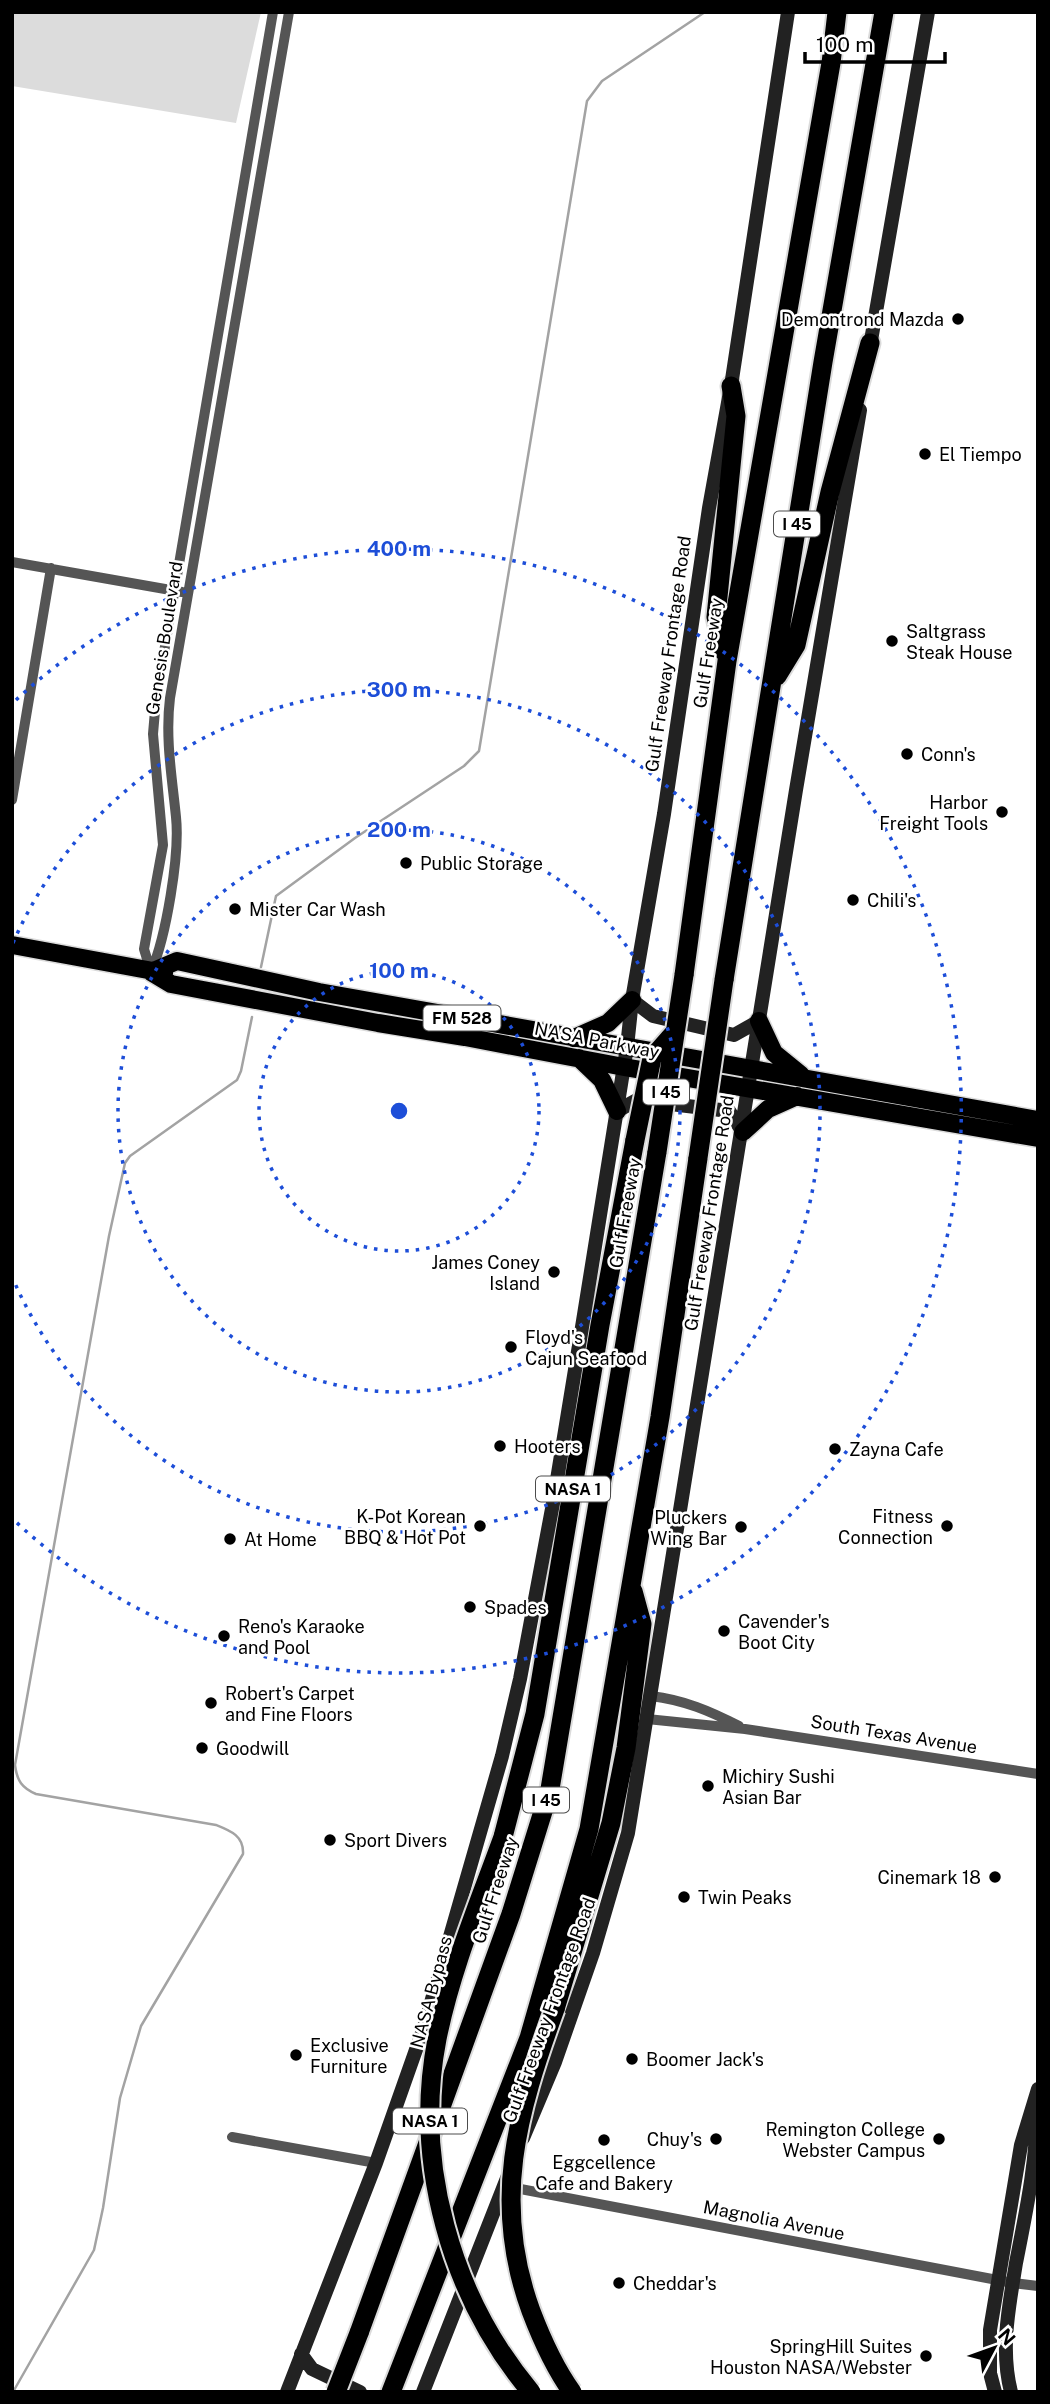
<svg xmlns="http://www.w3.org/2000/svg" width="1050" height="2404" viewBox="0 0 1050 2404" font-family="'Public Sans',sans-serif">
	<rect width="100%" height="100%" fill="#fff"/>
	<path fill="#dcdcdc" d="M12,12H261L236,123L12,86Z"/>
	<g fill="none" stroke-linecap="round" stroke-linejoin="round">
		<path stroke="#a3a3a3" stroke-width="2.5" d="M261,967L276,896L355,838L464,766L479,751L587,101L602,81L705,12
			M13,2392L94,2250L103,2208L120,2098L141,2026L243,1854C244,1836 231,1831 216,1825L36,1794C22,1788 17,1781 15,1765L109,1236L125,1163L130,1156L237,1080L241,1071L252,1017"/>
		<g stroke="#dbdbdb" stroke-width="21">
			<path id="primary" d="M12,945L164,973
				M151,972L177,961L319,992L1038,1120
				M151,972L171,984L378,1023L465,1037L624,1067L1038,1138
				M759,1021L774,1053L801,1075
				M574,1038L608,1023L632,1000
				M579,1058L602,1080L617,1111
				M743,1132L768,1109L797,1096"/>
		</g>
		<g stroke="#dbdbdb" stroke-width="23">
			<path id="highway" d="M724,652L716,617L736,416L731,386
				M777,676L796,645L830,492L870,343
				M684,975L727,661L831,63L837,12
				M724,980L823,362L884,12
				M503,1837L535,1714L600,1325L635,1140
				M555,2009L611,1823L626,1748L642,1624L633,1591
				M359,2333L511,1914L550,1789L657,1152
				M391,2392L529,2038L589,1829L660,1417L698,1158"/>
		</g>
		<path stroke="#555" stroke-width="10" d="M12,562L182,592
			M12,800L51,568
			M151,972C166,937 180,855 176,817C172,777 165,738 170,698L289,12
			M151,972L144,949L163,845L153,734L156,699L273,12
			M651,1696C684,1700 710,1711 739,1726
			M647,1719L745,1729L1038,1774
			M232,2137L376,2163
			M510,2187L1013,2283L1038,2286"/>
		<path stroke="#222" stroke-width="14" d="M869,352L928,12
			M632,1000L653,1016L734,1035L759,1021
			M617,1111L637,1100L729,1111L743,1132
			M523,2138L555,2062L593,1953L628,1833L796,790L860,410
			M301,2354L312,2369L360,2392
			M287,2392L376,2163L424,2027L502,1756L520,1679L554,1498L583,1321L627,1047L632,1000L664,814L709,508L731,386L788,12
			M423,2392L509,2173
			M995,2392L990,2373V2330L1021,2145L1038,2089
			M1011,2392C1000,2349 1009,2306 1016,2263C1026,2212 1037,2161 1037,2108"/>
		<use href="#primary" stroke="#000" stroke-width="18"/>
		<use href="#highway" stroke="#000" stroke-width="19"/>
		<g stroke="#dbdbdb" stroke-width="23" stroke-linecap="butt">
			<path id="highway-bridge" d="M635,1140L652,1058L674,1033
				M657,1152L684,975
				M698,1158L724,980
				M503,1837C479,1903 451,1969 437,2039C413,2162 451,2297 531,2392
				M555,2009C517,2113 491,2202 531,2311C542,2340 554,2367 572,2392
				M336,2392L359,2333"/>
		</g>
		<use href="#highway-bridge" stroke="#000" stroke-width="19"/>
	</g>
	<g fill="none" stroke="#1d4ed8" stroke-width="3.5" stroke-dasharray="3.5 7">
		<circle cx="399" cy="1111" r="140"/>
		<circle cx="399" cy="1111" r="281"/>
		<path d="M13 943A421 421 0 1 1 13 1279"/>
		<path d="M16 700A562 562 0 1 1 16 1522"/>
	</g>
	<g fill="#000" stroke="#fff" stroke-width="2.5">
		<circle cx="958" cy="319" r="7"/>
		<circle cx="925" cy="454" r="7"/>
		<circle cx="892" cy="641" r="7"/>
		<circle cx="907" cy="754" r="7"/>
		<circle cx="1002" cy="812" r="7"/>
		<circle cx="406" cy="863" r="7"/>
		<circle cx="853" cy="900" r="7"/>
		<circle cx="235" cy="909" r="7"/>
		<circle cx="554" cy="1272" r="7"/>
		<circle cx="511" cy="1347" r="7"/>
		<circle cx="500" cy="1446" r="7"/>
		<circle cx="835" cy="1449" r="7"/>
		<circle cx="480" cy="1526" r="7"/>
		<circle cx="947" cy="1526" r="7"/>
		<circle cx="741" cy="1527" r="7"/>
		<circle cx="230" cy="1539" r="7"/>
		<circle cx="470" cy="1607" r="7"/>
		<circle cx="724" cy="1631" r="7"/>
		<circle cx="224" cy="1636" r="7"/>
		<circle cx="211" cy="1703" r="7"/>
		<circle cx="202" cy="1748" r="7"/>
		<circle cx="708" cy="1786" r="7"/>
		<circle cx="330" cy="1840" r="7"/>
		<circle cx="995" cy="1877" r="7"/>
		<circle cx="684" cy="1897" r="7"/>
		<circle cx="296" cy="2055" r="7"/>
		<circle cx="632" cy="2059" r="7"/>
		<circle cx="716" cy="2139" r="7"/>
		<circle cx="939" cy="2139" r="7"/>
		<circle cx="604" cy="2140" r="7"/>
		<circle cx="619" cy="2283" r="7"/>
		<circle cx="926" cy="2356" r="7"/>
	</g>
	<g text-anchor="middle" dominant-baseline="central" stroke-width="5" stroke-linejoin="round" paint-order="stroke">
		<g fill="#fff" stroke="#4c4c4c" stroke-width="2">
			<rect x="774" y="511.5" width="46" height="25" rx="5"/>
			<rect x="423.5" y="1005.5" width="77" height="25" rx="5"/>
			<rect x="643" y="1079.5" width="46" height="25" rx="5"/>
			<rect x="536" y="1476.5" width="74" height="25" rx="5"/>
			<rect x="523" y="1787.5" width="46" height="25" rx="5"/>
			<rect x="393" y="2108.5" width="74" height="25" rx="5"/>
		</g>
		<g font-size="16" font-weight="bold" fill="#000">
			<text x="797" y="524">I 45</text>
			<text x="462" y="1018">FM 528</text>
			<text x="666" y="1092">I 45</text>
			<text x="573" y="1489">NASA 1</text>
			<text x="546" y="1800">I 45</text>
			<text x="430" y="2121">NASA 1</text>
		</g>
		<g font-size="18" fill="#000" stroke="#fff" text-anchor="start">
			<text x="944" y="319" text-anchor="end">Demontrond Mazda</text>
			<text x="939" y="454">El Tiempo</text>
			<text x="906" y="631">Saltgrass<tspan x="906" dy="21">Steak House</tspan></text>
			<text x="921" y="754">Conn's</text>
			<text x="988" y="802" text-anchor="end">Harbor<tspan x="988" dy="21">Freight Tools</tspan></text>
			<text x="420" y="863">Public Storage</text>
			<text x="867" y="900">Chili's</text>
			<text x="249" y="909">Mister Car Wash</text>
			<text x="540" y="1262" text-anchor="end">James Coney<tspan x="540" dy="21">Island</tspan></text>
			<text x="525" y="1337">Floyd's<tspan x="525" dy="21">Cajun Seafood</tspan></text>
			<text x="514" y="1446">Hooters</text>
			<text x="849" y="1449">Zayna Cafe</text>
			<text x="466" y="1516" text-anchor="end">K-Pot Korean<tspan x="466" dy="21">BBQ &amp; Hot Pot</tspan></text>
			<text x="933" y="1516" text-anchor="end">Fitness<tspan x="933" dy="21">Connection</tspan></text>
			<text x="727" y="1517" text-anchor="end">Pluckers<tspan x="727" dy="21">Wing Bar</tspan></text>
			<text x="244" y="1539">At Home</text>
			<text x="484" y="1607">Spades</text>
			<text x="738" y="1621">Cavender's<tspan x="738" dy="21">Boot City</tspan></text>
			<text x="238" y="1626">Reno's Karaoke<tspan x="238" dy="21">and Pool</tspan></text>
			<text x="225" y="1693">Robert's Carpet<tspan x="225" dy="21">and Fine Floors</tspan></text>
			<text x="216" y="1748">Goodwill</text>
			<text x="722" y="1776">Michiry Sushi<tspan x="722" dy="21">Asian Bar</tspan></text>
			<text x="344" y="1840">Sport Divers</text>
			<text x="981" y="1877" text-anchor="end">Cinemark 18</text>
			<text x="698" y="1897">Twin Peaks</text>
			<text x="310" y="2045">Exclusive<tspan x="310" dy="21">Furniture</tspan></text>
			<text x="646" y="2059">Boomer Jack's</text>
			<text x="925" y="2129" text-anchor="end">Remington College<tspan x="925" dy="21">Webster Campus</tspan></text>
			<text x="702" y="2139" text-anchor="end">Chuy's</text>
			<text x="604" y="2162" text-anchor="middle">Eggcellence<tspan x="604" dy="21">Cafe and Bakery</tspan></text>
			<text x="633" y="2283">Cheddar's</text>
			<text x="912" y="2346" text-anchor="end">SpringHill Suites<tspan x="912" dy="21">Houston NASA/Webster</tspan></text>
		</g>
		<g font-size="18" fill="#000" stroke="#fff">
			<text transform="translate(164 638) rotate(-81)">Genesis Boulevard</text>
			<text transform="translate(708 653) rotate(-81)">Gulf Freeway</text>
			<text transform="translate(668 654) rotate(-82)">Gulf Freeway Frontage Road</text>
			<text transform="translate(597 1040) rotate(11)">NASA Parkway</text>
			<text transform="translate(625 1213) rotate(-80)">Gulf Freeway</text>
			<text transform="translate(709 1213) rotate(-81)">Gulf Freeway Frontage Road</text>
			<text transform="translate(894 1734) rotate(9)">South Texas Avenue</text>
			<text transform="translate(495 1890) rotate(-72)">Gulf Freeway</text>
			<text transform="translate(431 1992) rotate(-75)">NASA Bypass</text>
			<text transform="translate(549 2010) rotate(-70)">Gulf Freeway Frontage Road</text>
			<text transform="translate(774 2220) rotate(11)">Magnolia Avenue</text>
		</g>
	</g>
	<circle cx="399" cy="1111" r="10" fill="#1d4ed8" stroke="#fff" stroke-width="3.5"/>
	<g font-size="21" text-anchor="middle" font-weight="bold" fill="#1d4ed8" stroke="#fff" stroke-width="5" stroke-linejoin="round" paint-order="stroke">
		<text x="399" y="556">400 m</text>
		<text x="399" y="697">300 m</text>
		<text x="399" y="837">200 m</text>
		<text x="399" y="978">100 m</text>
	</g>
	<rect width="1050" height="2404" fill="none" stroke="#000000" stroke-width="28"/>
	<g transform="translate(994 2348) rotate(49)" stroke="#ffffff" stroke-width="5" paint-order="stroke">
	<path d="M0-5L12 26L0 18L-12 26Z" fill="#000000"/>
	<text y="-10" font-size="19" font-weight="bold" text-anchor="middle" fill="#000000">N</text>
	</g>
	<path d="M805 52v10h140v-10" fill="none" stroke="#000000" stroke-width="3.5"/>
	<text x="816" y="52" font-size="21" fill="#000000" stroke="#ffffff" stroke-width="5" paint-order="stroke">100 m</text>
</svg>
